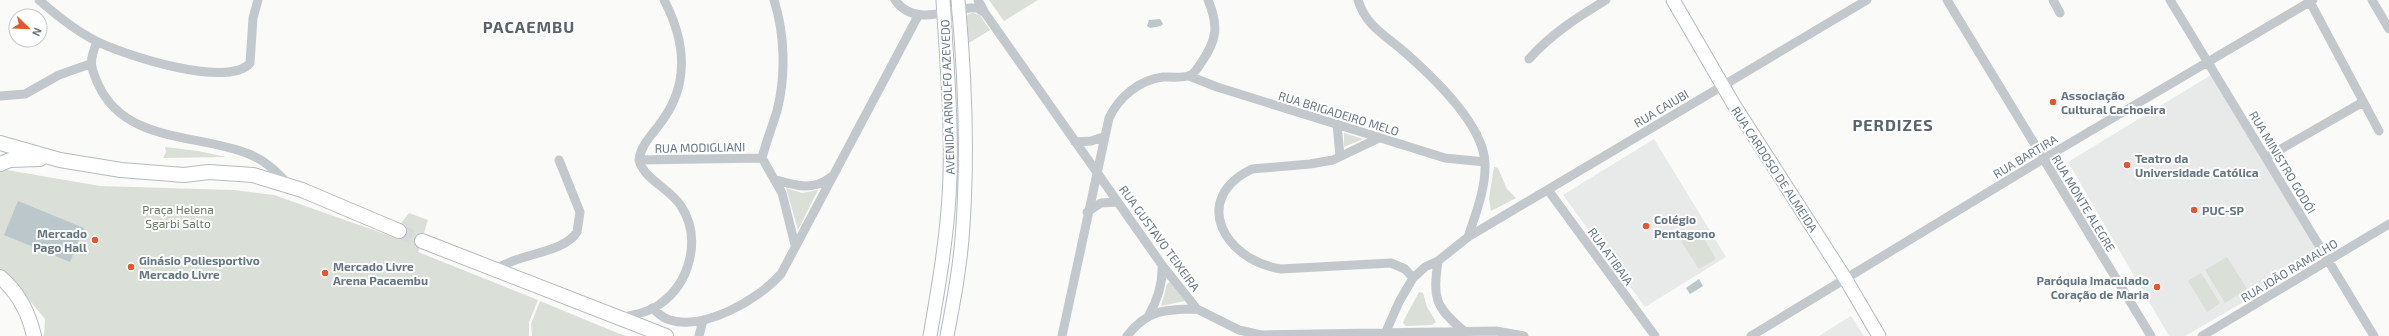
<svg xmlns="http://www.w3.org/2000/svg" width="2389" height="336" viewBox="0 0 2389 336" font-family="'Exo 2',sans-serif">
	<rect width="100%" height="100%" fill="#fafaf8"/>
	<path fill="#e8e9e9" d="M2211,75L2321,257L2185,336H2169L2068,162Z
		M1654,139L1726,257L1645,307L1563,195Z
		M1851,316L1864,336H1819L1841,322Z"/>
	<path fill="#dadfd7" d="M989,0H1038L1004,21Z
		M973,13L980,15L990,30L969,43L965,19L968,14Z
		M1344,133L1363,139L1344,147Z
		M165,147L198,151L226,157L163,158L166,152Z
		M1494,167L1498,168L1507,189L1516,198L1491,211L1489,199Z
		M7,170L100,186L234,190L274,195L396,238L402,222L409,213L428,220L418,252L538,300L529,322V336H44L45,319L8,274L0,268V171Z
		M786,188L802,193L818,190L798,230Z
		M1699,230L1716,259L1699,269L1681,241Z
		M2227,257L2247,289L2225,303L2205,270Z
		M2201,273L2220,303L2207,312L2188,281Z
		M1170,282L1185,301L1161,306L1167,284Z
		M1419,292L1423,293L1427,307L1436,322L1432,325L1406,326L1403,323L1405,318Z
		M540,301L615,332L626,336H532L531,324Z"/>
	<path fill="#bbc7cb" d="M1160,19L1163,24L1161,26L1150,28L1147,26L1149,20Z
		M18,201L84,228L70,262L4,235Z
		M1699,279L1703,286L1690,294L1686,288Z"/>
	<g fill="none" stroke-linecap="round" stroke-linejoin="round">
		<path stroke="#d5d9db" stroke-width="14" stroke-dasharray="14 7" stroke-linecap="butt" d="M399,231L422,241"/>
		<g stroke="#b3babf" stroke-width="15">
			<path id="secondary" d="M1673,0L1734,105L1845,278L1879,336
				M930,336C938,290 946,244 949,197C953,132 947,66 943,0
				M947,336C954,299 961,262 963,225C968,150 965,75 958,0"/>
		</g>
		<g stroke="#b5babe" stroke-width="16">
			<path id="primary" d="M0,143L60,160L121,170L184,175L209,172L253,175L302,190L399,231
				M0,164L10,160L40,159
				M422,241L666,336
				M0,277C18,292 29,314 34,336"/>
		</g>
		<path stroke="#c3c8cc" stroke-width="9" d="M39,0C56,15 76,31 96,41C124,55 228,89 250,63L253,18L258,0
			M774,0C785,35 786,75 777,111C772,127 766,142 762,158L782,193L795,245
			M895,0C914,26 943,11 970,8H977L985,13
			M978,0L985,13L1162,265L1197,309L1239,330L1261,335L1496,331L1524,336
			M1358,0C1365,24 1383,34 1401,49C1430,74 1483,123 1485,163C1486,188 1476,213 1468,237
			M1947,0L2151,336
			M2053,0L2060,13
			M2170,0L2374,336
			M2372,0L2389,29
			M2310,2L2379,131
			M97,42C89,61 90,66 98,84C125,144 198,133 249,154C266,161 277,172 289,185
			M1529,59C1551,34 1578,17 1606,0
			M1189,76L1217,87L1445,158L1485,162
			M0,96L25,94L59,75L90,64
			M1337,124L1340,156
			M1379,138L1333,160L1310,164L1252,169C1190,199 1224,260 1281,269L1391,263L1405,269L1413,278
			M1075,142L1091,141L1103,137
			M2267,157L2363,102
			M639,160L762,158
			M776,180C797,186 813,191 831,177
			M1548,190L1655,336
			M1087,212L1101,203L1118,202
			M1438,261C1433,298 1434,306 1464,331
			M497,269C519,253 563,254 577,232L580,212L559,160
			M652,308C658,313 662,318 670,320C704,331 759,299 781,274L918,16
			M1149,315C1158,299 1163,284 1162,265
			M623,317C635,315 651,311 660,304C690,283 702,238 681,206C670,188 644,180 639,160C641,144 653,134 662,121C690,83 685,40 664,0
			M699,336L703,320
			M1062,336L1109,118C1119,97 1139,80 1163,77C1171,77 1181,78 1188,76C1193,75 1198,68 1201,63C1217,40 1219,26 1208,0
			M1127,336C1147,310 1165,309 1197,309
			M1384,336L1399,302L1413,278L1425,267L1438,261L1468,237L1867,0
			M1751,336L2043,159L2313,0
			M2202,336L2389,224"/>
		<use href="#secondary" stroke="#fff" stroke-width="13"/>
		<use href="#primary" stroke="#fff" stroke-width="14"/>
	</g>
	<g fill="#e4572e" stroke="#fff" stroke-width="1.5">
		<circle cx="2053" cy="102" r="4"/>
		<circle cx="2127" cy="165" r="4"/>
		<circle cx="2194" cy="210" r="4"/>
		<circle cx="1646" cy="226" r="4"/>
		<circle cx="95" cy="240" r="4"/>
		<circle cx="131" cy="267" r="4"/>
		<circle cx="325" cy="273" r="4"/>
		<circle cx="2157" cy="287" r="4"/>
	</g>
	<g text-anchor="middle" dominant-baseline="central" stroke-width="4" stroke-linejoin="round" paint-order="stroke">
		<g font-size="12" font-weight="bold" fill="#657683" stroke="#fff" text-anchor="start">
			<text x="2061" y="95">Associação<tspan x="2061" dy="14">Cultural Cachoeira</tspan></text>
			<text x="2135" y="158">Teatro da<tspan x="2135" dy="14">Universidade Católica</tspan></text>
			<text x="2202" y="210">PUC-SP</text>
			<text x="1654" y="219">Colégio<tspan x="1654" dy="14">Pentagono</tspan></text>
			<text x="87" y="233" text-anchor="end">Mercado<tspan x="87" dy="14">Pago Hall</tspan></text>
			<text x="139" y="260">Ginásio Poliesportivo<tspan x="139" dy="14">Mercado Livre</tspan></text>
			<text x="333" y="266">Mercado Livre<tspan x="333" dy="14">Arena Pacaembu</tspan></text>
			<text x="2149" y="280" text-anchor="end">Paróquia Imaculado<tspan x="2149" dy="14">Coração de Maria</tspan></text>
		</g>
		<g font-size="12" fill="#657683" stroke="#fff">
			<text transform="translate(947 97) rotate(-92)">AVENIDA ARNOLFO AZEVEDO</text>
			<text transform="translate(1661 108) rotate(-31)">RUA CAIUBI</text>
			<text transform="translate(1339 113) rotate(17)">RUA BRIGADEIRO MELO</text>
			<text transform="translate(700 147) rotate(-1)">RUA MODIGLIANI</text>
			<text transform="translate(2025 156) rotate(-31)">RUA BARTIRA</text>
			<text transform="translate(2283 162) rotate(59)">RUA MINISTRO GODÓI</text>
			<text transform="translate(1775 169) rotate(57)">RUA CARDOSO DE ALMEIDA</text>
			<text transform="translate(2084 203) rotate(59)">RUA MONTE ALEGRE</text>
			<text transform="translate(1160 238) rotate(54)">RUA GUSTAVO TEIXEIRA</text>
			<text transform="translate(1611 256) rotate(54)">RUA ATIBAIA</text>
			<text transform="translate(2289 270) rotate(-31)">RUA JOÃO RAMALHO</text>
		</g>
		<g font-size="12" fill="#687a64" stroke="#fff">
			<text x="178" y="209">Praça Helena<tspan x="178" dy="14">Sgarbi Salto</tspan></text>
		</g>
		<g font-size="16" font-weight="bold" letter-spacing="1" fill="#57646e" stroke="#fff">
			<text x="529" y="26">PACAEMBU</text>
			<text x="1893" y="124">PERDIZES</text>
		</g>
	</g>
	<g transform="translate(28 28) rotate(113)"><circle r="19" fill="#ffffff" stroke="#c1c8cd"/>
	<path d="M0-3L7 15L0 10L-7 15Z" fill="#e4572e"/>
	<text y="-6" font-size="11" font-weight="bold" text-anchor="middle" fill="#657683">N</text>
	</g>
</svg>
